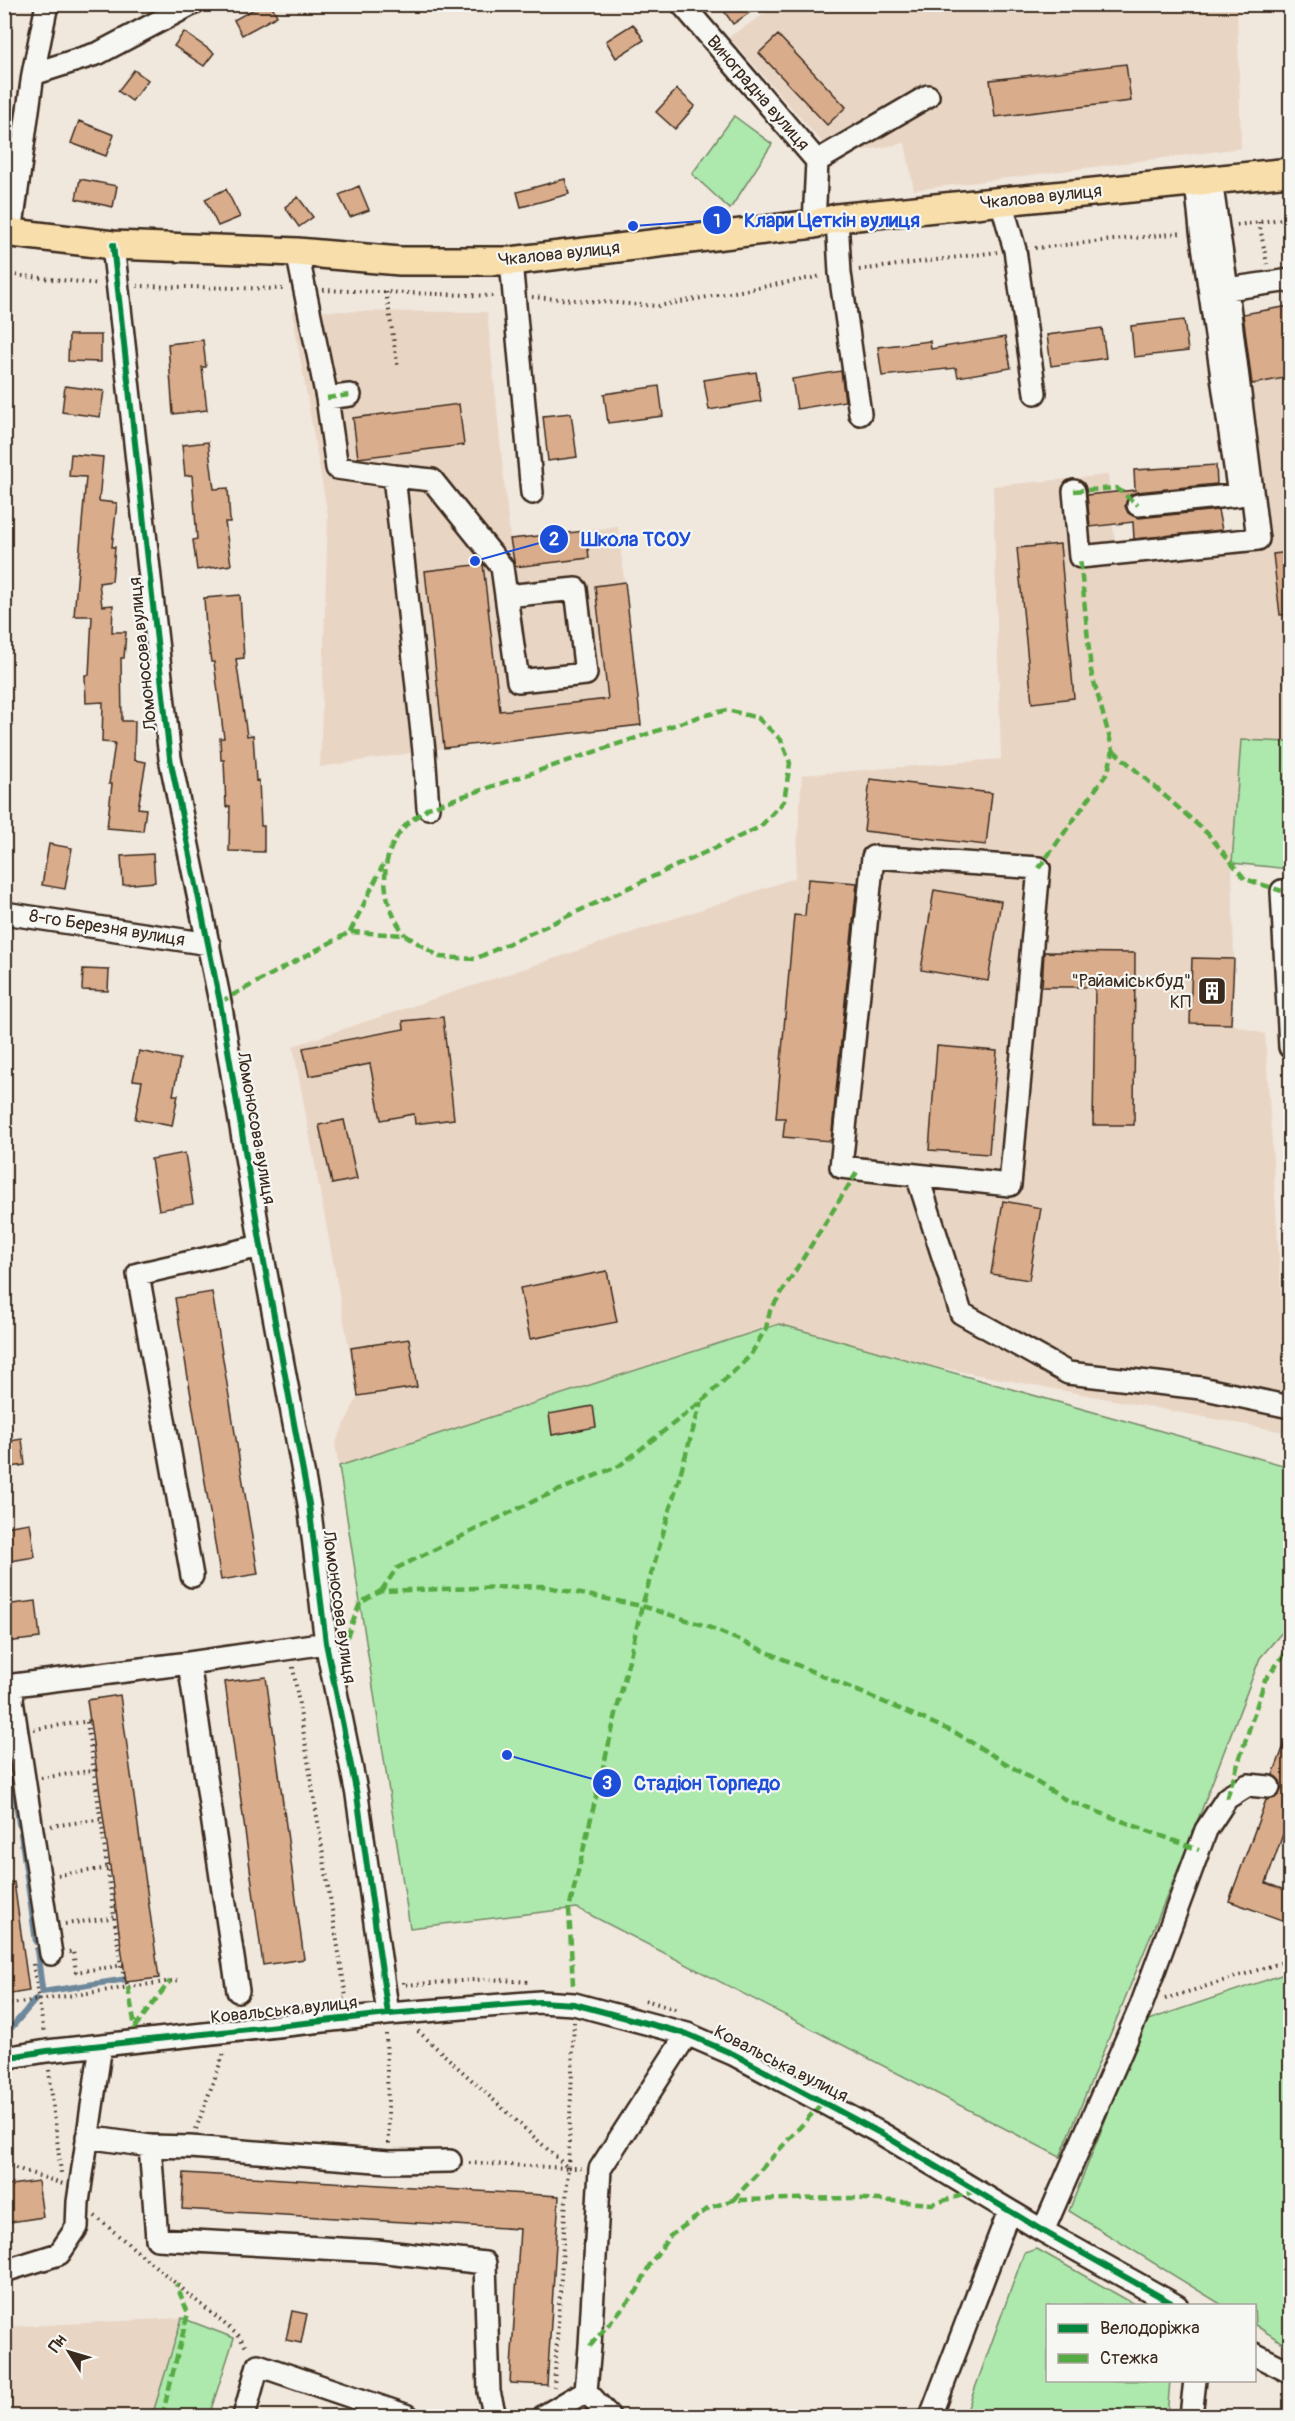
<svg xmlns="http://www.w3.org/2000/svg" width="1295" height="2421" viewBox="0 0 1295 2421" font-family="Pangolin,sans-serif">
	<rect width="100%" height="100%" fill="#f0e7dd"/>
	<filter id="ink" filterUnits="userSpaceOnUse"><feTurbulence type="fractalNoise" baseFrequency=".0167" numOctaves="2"/><feDisplacementMap in="SourceGraphic" scale="12" xChannelSelector="R" yChannelSelector="G"/><feConvolveMatrix kernelMatrix="1 2 1 2 8 2 1 2 1" color-interpolation-filters="sRGB"/></filter>
	<g filter="url(#ink)">
		<path fill="#e9d5c4" d="M778,5H1237L1241,148L914,190L905,143L834,156L729,37Z
			M1290,306V742L1241,740L1232,863L1234,959L1190,1023L1231,1024L1265,1034L1290,1433L916,1363L779,1324L339,1466L335,1444L358,1396L293,1046L795,878L802,775L1001,759L993,486L1108,475L1115,545L1249,536L1240,315Z
			M292,311L487,312L510,539L618,527L641,725L444,748L320,767L328,516Z
			M182,2318L152,2416H5V2327Z"/>
		<path fill="#ade8ad" stroke="#748966" stroke-width="1.5" d="M734,116L772,144L730,209L692,174Z
			M1241,740L1290,742V869L1232,863Z
			M779,1324L1290,1467V1623L1260,1658L1192,1835L1060,2157L577,1908L410,1928L339,1466Z
			M1290,1972V2341L1281,2342L1255,2325L1254,2306L1222,2305L1069,2211L1145,2021Z
			M1037,2249L1136,2305L1048,2306V2380L1170,2381L1167,2416H965L1024,2253Z
			M182,2318L234,2338L209,2416H152Z"/>
		<g fill="none" stroke-linecap="round" stroke-linejoin="round">
			<path stroke="#6e889b" stroke-width="6" d="M13,1781L19,1824
				M21,1834L36,1942
				M37,1950L42,1988
				M42,1992L127,1979
				M12,2027L36,1999
				M4,2036L6,2034"/>
		</g>
		<path fill="#d9ac8b" stroke="#3b2a1e" stroke-width="1.5" d="M263,4H271L277,16L242,35L234,20Z
			M719,4H762L733,24Z
			M633,24L644,40L616,58L606,41Z
			M184,32L214,53L204,66L174,46Z
			M778,35L846,107L827,125L759,53Z
			M1126,64L1131,101L995,117L990,80Z
			M134,70L148,80L132,101L118,91Z
			M677,89L695,106L675,129L656,112Z
			M79,121L114,135L106,156L71,143Z
			M80,179L117,186L113,207L76,199Z
			M565,179L569,194L521,207L517,192Z
			M359,186L369,210L350,217L339,195Z
			M226,189L240,217L218,226L205,199Z
			M298,197L313,217L299,227L285,207Z
			M1290,306V377L1252,384L1243,314Z
			M1184,320L1188,351L1134,357L1131,326Z
			M1102,328L1106,358L1051,366L1047,335Z
			M69,335H101V362L68,361Z
			M1005,337L1011,368L958,377L956,368L882,376L878,347L930,341L931,349Z
			M203,340L206,367H202L207,410L173,414L168,344Z
			M841,371L845,401L797,409L792,379Z
			M756,372L761,401L709,410L704,380Z
			M65,386L104,391L100,417L62,412Z
			M659,386L663,416L608,423L604,394Z
			M459,404L464,445L358,458L353,418Z
			M571,413L577,457L548,461L543,416Z
			M208,442L214,489L228,488L230,522H225L231,565L197,570L193,540L197,539L192,475L185,476L182,445Z
			M71,454L103,457L99,501L117,503L112,547H115L112,581L99,583L102,606L113,605L112,632H126L124,658H121L122,721H135L134,760L146,762L138,808L146,809L143,831L107,828L112,784H109L115,743L102,742L103,702L86,703L85,675H89L92,616H74L86,477L69,476Z
			M1216,465L1217,484L1137,492L1130,495L1125,506L1128,513L1139,518L1218,510L1222,530L1134,539L1133,522L1090,527L1087,495L1135,490L1134,470Z
			M586,531L589,558L515,567L510,539Z
			M1060,544L1074,698L1032,703L1017,548Z
			M1290,552V614L1280,615L1273,554Z
			M483,564L500,711L608,699L595,586L625,582L641,725L444,748L425,571Z
			M240,595L244,658L236,659L247,736L253,735L256,781L259,780L261,826H264V852L229,851L230,806L226,807L224,760H221L220,738H224L214,662H211L206,627L204,598Z
			M870,779L992,793L986,845L864,831Z
			M49,844L72,848L65,889L42,885Z
			M153,854L155,882L123,885L121,856Z
			M808,879L857,883L831,1141L783,1137L785,1118H776L794,915L805,916Z
			M934,890L1001,901L988,981L921,970Z
			M1044,952L1135,953L1134,1125H1093L1095,987H1042Z
			M1192,958L1234,959L1231,1024L1190,1023Z
			M83,969L109,970L108,991L82,990Z
			M443,1017L454,1119L415,1124L414,1114L381,1120L370,1064L309,1076L303,1048L404,1029L403,1021Z
			M937,1046L997,1051L989,1154L929,1150Z
			M139,1051L180,1059L173,1095H178L172,1126L135,1119L142,1081L133,1080Z
			M344,1120L357,1179L332,1184L319,1125Z
			M185,1153L193,1204L159,1210L151,1159Z
			M1003,1201L1041,1208L1029,1280L991,1274Z
			M607,1271L617,1322L530,1339L520,1288Z
			M212,1292L258,1574L221,1580L175,1298Z
			M409,1339L417,1387L358,1396L351,1348Z
			M593,1406L596,1427L552,1435L549,1414Z
			M22,1439L25,1465L4,1468V1442Z
			M30,1523L35,1557L4,1562V1527Z
			M36,1601L40,1638L6,1642L4,1605Z
			M266,1677L304,1959L263,1965L225,1682Z
			M120,1695L159,1978L126,1982L87,1700Z
			M1289,1732L1290,1733V1814L1266,1883L1290,1892V1923L1229,1901L1266,1800L1275,1798L1282,1789L1280,1781L1273,1775Z
			M14,1882L29,1991L4,1995V1883Z
			M184,2173L559,2196L547,2385L510,2383L520,2229L182,2209Z
			M38,2181L43,2217L4,2223V2186Z
			M292,2311L307,2314L301,2343L286,2340Z"/>
		<g fill="none" stroke-linecap="round" stroke-linejoin="round">
			<g stroke="#3b2a1e" stroke-width="26">
				<path id="minor" d="M682,4L817,161L814,224
					M33,74L99,53L192,4
					M817,161L928,96
					M1211,180L1227,289L1290,280
					M1001,201L1015,250L1035,393
					M837,218L840,273L860,414
					M11,233L33,74L47,4
					M113,245L170,758L220,1002L261,1246L309,1504L326,1643L357,1795L388,2014
					M297,252L327,398L337,468L394,476L424,751L428,808
					M511,261L532,493
					M327,398L350,395
					M394,476L432,480L502,567L518,681L586,674L576,589L506,596
					M1074,491L1080,557L1258,539L1227,289
					M1138,505L1239,495L1201,231L1196,182
					M873,857L1039,868L1010,1185L841,1167Z
					M1282,891L1290,1047
					M4,913L209,944
					M917,1175L961,1313L1068,1373L1201,1388L1290,1407
					M192,1576L138,1274L261,1246
					M189,1663L238,1991
					M51,1954L12,1700L14,1685L189,1663L326,1643
					M4,2058L47,2051L388,2014L540,2002L574,2004L687,2034L733,2054L882,2134L1043,2231L1177,2306
					M87,2137L150,2146L157,2239L377,2251L485,2263L489,2392L495,2416
					M150,2146L190,2147L389,2162L450,2161
					M1043,2231L1141,2006L1206,1830L1227,1798L1248,1785L1269,1787
					M4,2271L59,2254L77,2227L78,2202L101,2045
					M1254,2354L1290,2372
					M244,2416L258,2365L408,2416
					M544,2416L586,2391
					M609,2416L586,2391L590,2346L600,2169L687,2034
					M931,2416L1009,2211
					M1191,2416L1195,2380"/>
			</g>
			<g stroke="#3b2a1e" stroke-width="32">
				<path id="major" d="M4,232L113,245L297,252L400,261H511L814,224L837,218L1290,172"/>
			</g>
			<path stroke="#3b2a1e" stroke-width="4" stroke-dasharray="1.5 4.5" stroke-linecap="butt" d="M1259,222L1267,264
				M1237,225L1290,218
				M1035,248L1182,233
				M859,270L997,252
				M4,274L99,284
				M137,286L285,289
				M323,290L495,296
				M386,292L398,368
				M532,297L658,306L822,276
				M293,1667L346,1997L344,1998
				M87,1722L121,1966L128,1987
				M34,1729L90,1721
				M41,1778L97,1770
				M51,1826L104,1819
				M58,1875L110,1868
				M65,1924L117,1917
				M69,1952L73,1951L76,1972L124,1965
				M33,1964L44,2033
				M403,1982V1985L489,1979L528,1982
				M1165,1999L1290,1960
				M645,2000L678,2010
				M4,2005L179,1980
				M418,2031L568,2168L574,2022
				M386,2034L389,2145
				M49,2070L61,2173
				M196,2129L224,2053H226
				M469,2163L568,2168L554,2387
				M4,2164L63,2184
				M568,2168H582
				M95,2216L239,2336L247,2349"/>
			<use href="#minor" stroke="#f6f6f2" stroke-width="21"/>
			<use href="#major" stroke="#f8deab" stroke-width="27"/>
			<path stroke="#55ab43" stroke-width="4.5" stroke-dasharray="9 4.5" stroke-linecap="butt" d="M327,398L350,395
				M1074,491L1116,488L1138,505
				M1113,750L1208,834L1245,879L1282,891
				M1039,868L1108,772L1113,750L1091,671L1080,557
				M350,932L383,865
				M220,1002L350,932L405,935L440,957L475,959L760,827L784,801L790,763L781,740L758,718L727,710L698,717L428,808C421,814 411,819 405,826C376,859 381,902 405,935
				M381,1591L397,1568L540,1498L619,1466L701,1402L750,1356L766,1328L770,1311L859,1169
				M347,1637L360,1603L381,1591L542,1586L642,1606L706,1626L956,1733L1066,1800L1199,1850
				M4,1709L12,1700
				M1227,1798L1265,1680L1290,1647
				M573,1985L569,1909L642,1606L701,1402
				M128,1987L135,2027L170,1981
				M733,2200L823,2102
				M590,2346L637,2291L650,2264L670,2236L709,2208L733,2200L851,2198L932,2204L976,2191
				M162,2416L188,2313L176,2284"/>
			<g stroke="#f6f6f2" stroke-width="10">
				<path id="cycleway" d="M113,245L170,758L220,1002L261,1246L309,1504L326,1643L357,1795L388,2014
					M4,2058L47,2051L388,2014L540,2002L574,2004L687,2034L733,2054L882,2134L1043,2231L1177,2306"/>
			</g>
			<use href="#cycleway" stroke="#00873e" stroke-width="6"/>
		</g>
	</g>
	<defs>
		<g id="building-square" transform="scale(1.5)"><rect x="-9" y="-9" width="18" height="18" rx="4" fill="#3b2a1e" stroke="#f6f6f2"/><path d="M-4-6H4V6H1V3H-1V6H-4ZM-2.5-4.3h1.7v1.8h-1.7ZM.8-4.3h1.7v1.8H.8ZM-2.5-1h1.7V.8h-1.7ZM.8-1h1.7V.8H.8Z" fill="#fff"/></g>
	</defs>
	<g fill-rule="evenodd">
		<use href="#building-square" x="1212" y="991"/>
	</g>
	<g text-anchor="middle" dominant-baseline="central" stroke-width="4.5" stroke-linejoin="round" paint-order="stroke">
		<g font-size="18" fill="#3b2a1e" stroke="#f6f6f2">
			<text transform="translate(758 93) rotate(49)">Виноградна вулиця</text>
			<text transform="translate(1041 197) rotate(-6)">Чкалова вулиця</text>
			<text transform="translate(559 254) rotate(-6)">Чкалова вулиця</text>
			<text transform="translate(143 654) rotate(-96)">Ломоносова вулиця</text>
			<text transform="translate(107 928) rotate(9)">8-го Березня вулиця</text>
			<text transform="translate(256 1128) rotate(80)">Ломоносова вулиця</text>
			<text transform="translate(339 1607) rotate(82)">Ломоносова вулиця</text>
			<text transform="translate(284 2010) rotate(-6)">Ковальська вулиця</text>
			<text transform="translate(781 2064) rotate(27)">Ковальська вулиця</text>
		</g>
		<g font-size="18" fill="#3b2a1e" stroke="#f6f6f2" text-anchor="end">
			<text x="1191" y="981">"Райаміськбуд"<tspan x="1191" dy="21">КП</tspan></text>
		</g>
	</g>
	<path fill="none" stroke="#1d4ed8" stroke-width="2" d="M633 226L717 220M475 561L554 539M507 1755L607 1783"/>
	<g fill="#1d4ed8" stroke="#f6f6f2" stroke-width="2">
		<circle cx="633" cy="226" r="6"/>
		<circle cx="475" cy="561" r="6"/>
		<circle cx="507" cy="1755" r="6"/>
		<circle cx="717" cy="220" r="15"/>
		<circle cx="554" cy="539" r="15"/>
		<circle cx="607" cy="1783" r="15"/>
	</g>
	<g font-size="18" text-anchor="middle" font-weight="bold" fill="#fff">
		<text x="717" y="227">1</text>
		<text x="554" y="545">2</text>
		<text x="607" y="1789">3</text>
	</g>
	<g font-size="20" text-anchor="middle" font-weight="bold" fill="#1d4ed8" stroke="#f6f6f2" stroke-width="4.5" stroke-linejoin="round" paint-order="stroke">
		<text x="832" y="227">Клари Цеткін вулиця</text>
		<text x="636" y="546">Школа ТСОУ</text>
		<text x="707" y="1790">Стадіон Торпедо</text>
	</g>
	<rect width="1295" height="2421" fill="none" stroke="#f6f6f2" stroke-width="24"/>
	<rect x="12" y="12" width="1271" height="2397" fill="none" stroke="#3b2a1e" stroke-width="2" filter="url(#ink)"/>
	<rect x="1046" y="2304" width="210" height="78" fill="#f6f6f2" stroke="#aba49d" stroke-width="1.5"/>
	<rect x="1058" y="2324" width="30" height="9" fill="#00873e" stroke="#aba49d" stroke-width="1.5"/>
	<text x="1100" y="2334" font-size="18" fill="#3b2a1e">Велодоріжка</text>
	<rect x="1058" y="2354" width="30" height="9" fill="#55ab43" stroke="#aba49d" stroke-width="1.5"/>
	<text x="1100" y="2364" font-size="18" fill="#3b2a1e">Стежка</text>
	<g transform="translate(69 2352) rotate(307)" stroke="#f6f6f2" stroke-width="4.5" paint-order="stroke">
	<path d="M0-4.5L10 22L0 15L-10 22Z" fill="#3b2a1e"/>
	<text y="-9" font-size="16" font-weight="bold" text-anchor="middle" fill="#3b2a1e">Пн</text>
	</g>
</svg>
